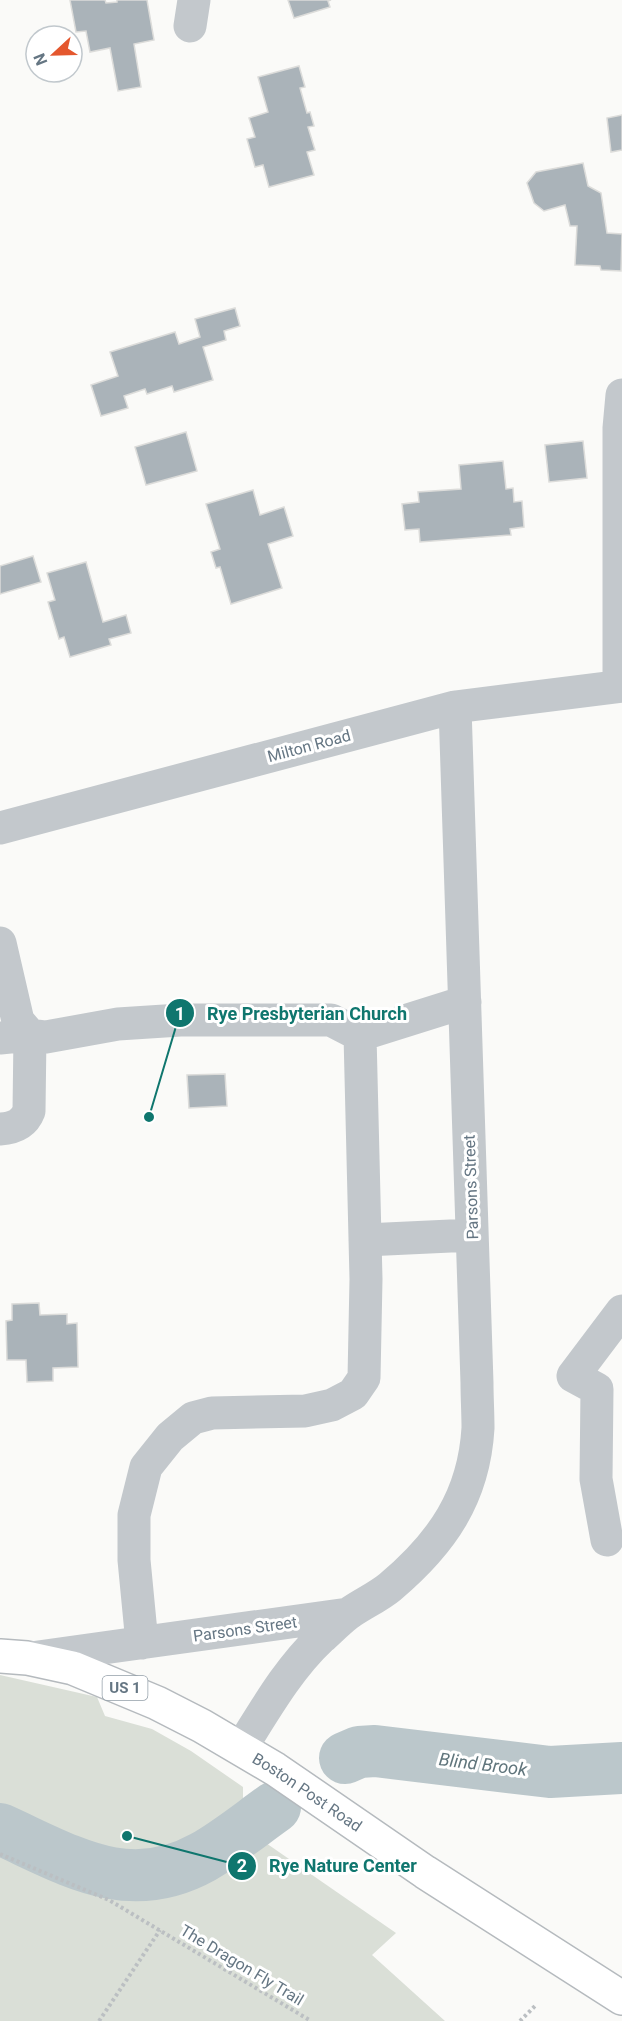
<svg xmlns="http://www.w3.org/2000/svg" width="622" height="2021" viewBox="0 0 622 2021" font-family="Roboto,sans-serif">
	<rect width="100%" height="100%" fill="#fafaf8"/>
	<path fill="#dadfd7" d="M0,1675L97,1697L105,1716L152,1729L191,1751L243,1787V1805L227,1816L396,1933L372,1955L445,2021H0Z"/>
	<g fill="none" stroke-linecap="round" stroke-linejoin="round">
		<path stroke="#bbc7cb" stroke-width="52" d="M345,1758L359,1752L375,1751L550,1772L622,1768
			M0,1829C69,1860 128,1899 203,1857C228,1843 251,1824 275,1807"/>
	</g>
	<path fill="#aab3b9" stroke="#dcdcda" stroke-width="1.5" d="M70,0H105L106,3L117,2V0H147L154,40L134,44L141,87L118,91L110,48L90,52L86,31L76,32Z
		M288,0H331L328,1L330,7L294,18Z
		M299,66L305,87L300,88L307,113L310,112L314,126L308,127L315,150L307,152L314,175L269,187L263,165L255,167L247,139L255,137L249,118L268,112L258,77Z
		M622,115V150L611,152L607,118Z
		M583,163L588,186L601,193L607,233L622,234L621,271L601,270L600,266L575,265L577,226H570L565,205L544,211L534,203L527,183L536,172Z
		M235,308L240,326L224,331L226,340L203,347L213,380L174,392L172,386L147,394L145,389L124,396L128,408L101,416L91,385L118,376L110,352L175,332L179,344L200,337L195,319Z
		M186,432L197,471L146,485L135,447Z
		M583,441L587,478L549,482L545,445Z
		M503,461L506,489L513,488L514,502L522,501L524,527L510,529L511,535L420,542L419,529L405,530L402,504L419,502L418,492L461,489L459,465Z
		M253,490L260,515L284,507L293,536L268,544L282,588L231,604L220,567L216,568L211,552L220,549L206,504Z
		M33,556L41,582L0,594V566Z
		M86,562L103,622L126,615L131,633L109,639L111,645L70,657L64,637L59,639L48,602L55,600L47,573Z
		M225,1074L227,1106L189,1108L187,1075Z
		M39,1303L40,1315L67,1314V1324L77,1323L78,1367L53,1368V1381L27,1382L26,1360H7L6,1321L12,1320V1304Z"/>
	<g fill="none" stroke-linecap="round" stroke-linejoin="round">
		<g stroke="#b5babe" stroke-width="36">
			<g id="major">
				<path id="s1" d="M0,1656L27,1658L73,1668L157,1703L202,1726L275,1769L425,1872L622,1998"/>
			</g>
		</g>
		<path stroke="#bbbfc2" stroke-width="4" stroke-dasharray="3 3" stroke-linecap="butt" d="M0,1854L109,1900L311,2021
			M99,2021L160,1930
			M520,2021L535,2006"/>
		<path stroke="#c3c8cc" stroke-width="33" d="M190,26L194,0
			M619,686V428L622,395
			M0,828L455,707L622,686
			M0,943L18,1021L30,1035L46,1037L118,1024L180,1020H331L360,1035L366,1279L364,1378L353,1394L332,1405L305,1411L212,1413L193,1418L170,1437L146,1467L134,1515V1560L142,1643
			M360,1035L465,1002
			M0,1038L30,1035L29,1111C24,1124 14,1128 0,1129
			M365,1240L472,1235
			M607,1540L596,1479L597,1389L573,1376L622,1311
			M31,1658L348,1614
			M241,1748C265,1710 288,1669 321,1638C330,1630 339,1621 348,1614C362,1604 378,1597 390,1587C442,1543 474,1497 478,1428C478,1413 477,1398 477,1383L455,707"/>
		<use href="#major" stroke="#fff" stroke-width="33"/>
	</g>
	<g text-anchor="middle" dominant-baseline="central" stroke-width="6" stroke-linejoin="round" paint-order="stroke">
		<rect fill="#fff" stroke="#939fa8" stroke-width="1.5" x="102.5" y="1676" width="45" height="24" rx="4.5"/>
		<g font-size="15" font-weight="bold" fill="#657683">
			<text x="125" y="1688">US 1</text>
		</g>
		<g font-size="16" fill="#657683" stroke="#fff">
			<text transform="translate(309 746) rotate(-15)">Milton Road</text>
			<text transform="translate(471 1187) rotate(-92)">Parsons Street</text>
			<text transform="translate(245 1629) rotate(-8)">Parsons Street</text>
			<text stroke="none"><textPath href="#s1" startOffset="340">Boston Post Road</textPath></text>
			<text transform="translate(242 1965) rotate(31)">The Dragon Fly Trail</text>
		</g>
		<g font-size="18" font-style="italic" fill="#60757c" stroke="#fff">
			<text transform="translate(483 1764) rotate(7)">Blind Brook</text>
		</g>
	</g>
	<path fill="none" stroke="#0f766e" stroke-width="2" d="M149 1117L180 1013M127 1836L242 1866"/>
	<g fill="#0f766e" stroke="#fff" stroke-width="2">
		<circle cx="149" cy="1117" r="6"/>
		<circle cx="127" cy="1836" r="6"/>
		<circle cx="180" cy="1013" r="15"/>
		<circle cx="242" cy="1866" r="15"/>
	</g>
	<g font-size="18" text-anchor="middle" font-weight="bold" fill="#fff">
		<text x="180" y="1020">1</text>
		<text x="242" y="1872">2</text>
	</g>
	<g font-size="18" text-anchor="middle" font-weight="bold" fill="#0f766e" stroke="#fff" stroke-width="6" stroke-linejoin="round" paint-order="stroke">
		<text x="307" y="1020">Rye Presbyterian Church</text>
		<text x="343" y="1872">Rye Nature Center</text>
	</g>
	<g transform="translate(54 54) rotate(248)"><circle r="28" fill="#ffffff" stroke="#c1c8cd" stroke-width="1.5"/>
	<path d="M0-4.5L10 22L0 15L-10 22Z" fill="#e4572e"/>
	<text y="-9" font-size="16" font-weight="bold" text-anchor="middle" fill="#657683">N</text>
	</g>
</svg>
